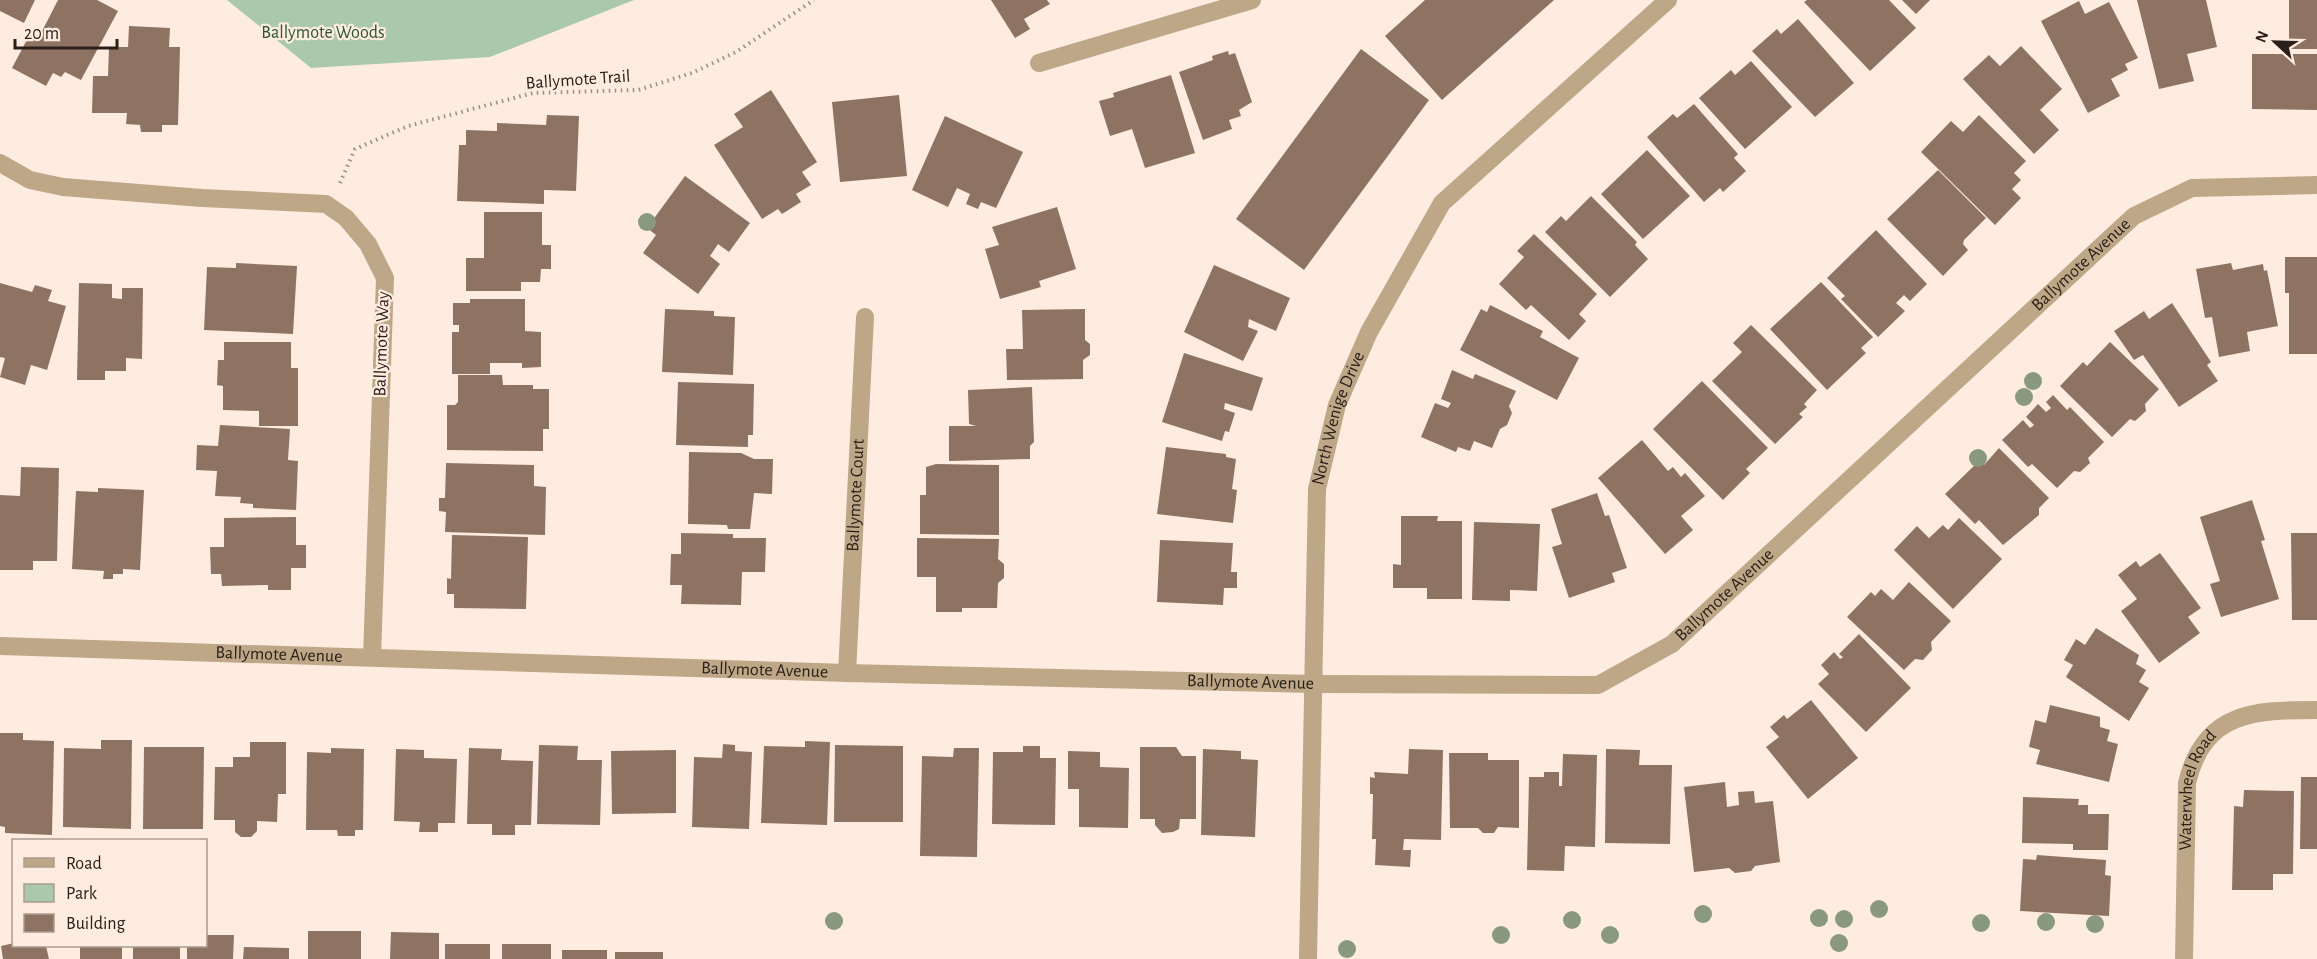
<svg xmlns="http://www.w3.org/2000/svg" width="2317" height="959" viewBox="0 0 2317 959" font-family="'Alegreya Sans',sans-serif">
	<rect width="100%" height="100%" fill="#ffece1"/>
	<path fill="#aac9ac" d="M227,0H634L490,57L311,68Z"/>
	<path fill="#8e7363" d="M0,0H35L24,23L0,11Z
		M58,0H97L118,11L81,80L65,72L61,77L53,73L46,86L12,68L31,32L39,37Z
		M991,0H1047L1050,4L1024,19L1030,29L1015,38Z
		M1425,0H1554L1442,100L1385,36Z
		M1807,0H1889L1916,28L1870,71L1804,2Z
		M1902,0H1930L1916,14Z
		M2137,0H2206L2217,47L2187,54L2194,81L2159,89Z
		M2289,0H2317V49H2289Z
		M2079,1L2085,14L2109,2L2138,58L2125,64L2128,70L2111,79L2120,96L2088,113L2041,21Z
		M1798,19L1854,83L1815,117L1752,51L1777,29L1781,34Z
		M129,26L170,28L169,47H180L178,125H162V132H141L140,125L126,124L127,113H92L93,76H108L109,47H128Z
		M2021,46L2062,89L2040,110L2059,130L2034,154L1963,79L1989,55L2000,66Z
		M1361,49L1429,100L1304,270L1236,219Z
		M1228,51L1229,55L1235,53L1252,102L1239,110L1241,116L1229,120L1232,129L1203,140L1179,72L1213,60L1212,56Z
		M2252,54H2317V110L2252,109Z
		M1751,61L1792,107L1745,149L1699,98L1731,70L1735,75Z
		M1171,75L1195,153L1145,168L1132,129L1110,136L1099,101L1114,97L1113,93Z
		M771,90L817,162L802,172L811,185L796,194L801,202L782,214L778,209L762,219L714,145L743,127L734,114Z
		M899,95L907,176L840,182L832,102Z
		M1694,104L1738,154L1734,158L1746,171L1723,192L1720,188L1704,202L1647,137L1673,114L1677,118Z
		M547,115L579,116L576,191L544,190V204L457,201L459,145H466V130L497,131V123L546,125Z
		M1979,115L2026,161L2014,173L2021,180L2012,189L2021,198L1995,225L1921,152L1951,121L1963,132Z
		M945,116L1023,152L996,208L981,202L978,209L966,204L970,194L957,188L948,207L912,190Z
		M1647,150L1690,196L1643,239L1601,194Z
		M1938,170L1986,218L1964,240L1963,244L1968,250L1943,276L1887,219Z
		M685,176L750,223L729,252L718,244L710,256L720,264L698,294L643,253L656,235L647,228Z
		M1591,196L1637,242L1635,245L1648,259L1610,297L1545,232L1561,216L1566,221Z
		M1057,207L1076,269L1039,281L1041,287L1000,299L985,249L999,245L992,227Z
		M484,212H542V245H551V269H541L540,282H521V291H466V258H484Z
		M1876,230L1927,284L1910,301L1904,295L1896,303L1905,311L1878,337L1841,299L1845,296L1827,278Z
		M1534,234L1597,294L1579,314L1586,321L1569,340L1531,305L1526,310L1499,284L1524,257L1517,251Z
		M2285,257H2317V354H2289V293H2285Z
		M236,263L297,266L293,334L204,330L207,267L236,268Z
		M2231,263L2233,270L2263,264L2264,271L2267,270L2278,326L2247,332L2250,351L2219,357L2212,317L2205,318L2196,269Z
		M1214,265L1290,298L1276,331L1249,319L1248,327L1258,331L1243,361L1184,332Z
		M1821,282L1873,337L1861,348L1866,353L1827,390L1770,329Z
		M0,283L32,292L35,285L52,290L48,301L66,306L47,370L31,365L25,385L0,377L5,358L0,357Z
		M79,283L112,284V298L122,299V288H143L142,359L126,358V371H105V380H77Z
		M470,299H525V331L541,332V367L522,368V363H490V374H452V332H459V325H453V303H470Z
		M2172,303L2211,362L2207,365L2218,381L2179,407L2143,355L2134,360L2114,331L2144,311L2149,319Z
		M1490,305L1543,331L1540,337L1579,358L1557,400L1460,350L1481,309L1487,312Z
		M665,309L714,311V316L735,317L733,375L662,372Z
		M1085,309V340L1090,344V355L1083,360V379L1007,380L1006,349H1023L1022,310Z
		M1751,325L1817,390L1804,404L1807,407L1799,414L1803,417L1775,444L1712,381L1742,352L1733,343Z
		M224,342H291V368H298V426H259V411L223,410V386L217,385L218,360H224Z
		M2110,342L2159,389L2145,404L2146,411L2135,421L2130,419L2112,437L2060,386L2083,362L2087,366Z
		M1184,353L1263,378L1252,411L1225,403L1224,409L1235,413L1229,432L1225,431L1222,441L1162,422Z
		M1452,370L1473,379L1475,374L1516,391L1509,406L1512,413L1507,425L1500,429L1492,448L1474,441L1470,451L1458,447L1456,452L1421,437L1435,403L1448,408L1451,403L1441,399Z
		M458,375H502L503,385H533V389H549V429H543V451L447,450V405H455L458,402Z
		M1702,381L1768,448L1746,469L1750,473L1723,500L1653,429Z
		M678,382L754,384L753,435H748V447L676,445Z
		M1032,387L1034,442L1030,446V459L949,461V426H976L969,424L968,390Z
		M2053,395L2067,410L2070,407L2104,442L2088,458L2090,463L2080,472L2074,471L2057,488L2032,464L2028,467L2002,440L2023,420L2030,428L2034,425L2026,417L2038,404L2046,412L2051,408L2046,402Z
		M220,425L290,429L288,460L298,461L296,510L253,508V504L240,503L241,497L215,496L217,471L196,470L197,445L218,446Z
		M1642,440L1668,471L1673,467L1681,477L1685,473L1705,496L1681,516L1693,530L1665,554L1598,478Z
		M1166,447L1226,454V457L1236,459L1232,489L1237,490L1233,523L1157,514Z
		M1999,448L2049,498L2039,508V515L2003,545L1979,520L1975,524L1945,494L1980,460L1984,465Z
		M689,452L741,453L754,459H773L772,494L754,493L750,529H728L727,525L688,524Z
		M446,463L534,465V486L546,487L545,535L445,532L446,512L439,511V498H445Z
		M936,464L999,465V535L920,534V495H926V467Z
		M21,467L59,468L57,561H33V570H0V495L20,496Z
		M98,488L144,490L140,570L123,569V574H113V579H103L104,571L72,569L76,491L98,492Z
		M1597,493L1605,516L1609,515L1627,568L1612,573L1615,582L1569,598L1552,547L1562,544L1551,509Z
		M2252,500L2265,540L2261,541L2279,599L2221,617L2210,584L2220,581L2200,517Z
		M1401,516H1438L1437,521H1462V599H1427V588H1393V564L1401,565Z
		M296,517V545H306V568H291V590H268V585L222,586L221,574H211L210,547H224V518Z
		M1959,518L2002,559L1953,609L1894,550L1917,526L1929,538L1943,525L1948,530Z
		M1474,522L1540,524L1537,591L1510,590V601L1472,600Z
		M681,533L733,534V538H766L765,572H742L741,605L681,604L682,585H670L671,554H681Z
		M2291,533H2317V620H2292Z
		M452,535L528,537L526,609L454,608V594H447V578L451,579Z
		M917,538L999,539L998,559L1004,564V578L998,583L997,608H962V612H936V577H917Z
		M1160,540L1233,543L1231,572H1237V588H1224L1223,605L1157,602Z
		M2160,553L2201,608L2188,617L2200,633L2159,663L2121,611L2137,599L2118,575L2136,561L2140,567Z
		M1909,582L1951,621L1931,642L1932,650L1923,660L1915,659L1904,670L1847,617L1871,592L1875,596L1881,589L1893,600Z
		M2096,628L2139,655L2136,664L2146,670L2139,682L2149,688L2129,721L2066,677L2073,665L2064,660L2076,639L2085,645Z
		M1859,634L1911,688L1866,732L1818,684L1829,674L1821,665L1834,652L1840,659L1843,657L1839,654Z
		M1811,700L1858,758L1808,799L1766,747L1779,737L1770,727L1784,715L1787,719Z
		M2050,705L2100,717V727L2110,730L2107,741L2118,744L2109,782L2036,764L2040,750L2029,747L2035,720L2046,723Z
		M0,733H23V740L54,741L52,835L5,833V827L0,826Z
		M101,740H132L131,829L63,827L64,748L101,749Z
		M805,741L830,742L827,825L761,823L764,746L805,747Z
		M250,742H286V794H278L277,822L257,821V831L251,837H241L235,832V820H214L215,767H233V757H250Z
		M723,744L735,745V751L752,752L749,829L692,827L694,757L722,758Z
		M539,745L578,746L577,760H602L600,825L537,824Z
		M835,745L903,746V822H834Z
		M1023,746H1040V758H1056L1055,825L992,824L993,752H1023Z
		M144,747H204L203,829H143Z
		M1140,747H1176L1182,756H1196V819H1180L1179,829L1173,832L1162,833L1155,825V819H1140Z
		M331,748L364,749L363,830H355V836H338L337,830H306L307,752L331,753Z
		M469,748L502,749L501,760L533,761L531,825H515V835H492V824H467Z
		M954,748H979L977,857L920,856L922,756L953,757Z
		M396,749L424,750V758L457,759L455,823H438V832H419L420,822L394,821Z
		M1203,749L1241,751V759L1258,760L1255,837L1201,835Z
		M1409,749L1443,750L1441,840L1404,839L1403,850H1411L1410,867L1375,865L1376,839H1372L1373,794H1370V777L1375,778L1374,772L1408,774Z
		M1606,749L1640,750L1639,765H1672L1670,844L1605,843Z
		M676,750V813L612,814L611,751Z
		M1068,751L1100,752V767L1129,768L1128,828L1079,827V789H1068Z
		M1449,753H1488V760H1519V828L1498,827L1494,833H1483L1478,828H1450Z
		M1563,754L1597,755L1595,847L1565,846L1564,871L1527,870L1529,777H1544V772H1559V786H1562Z
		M2301,777H2317V849H2300Z
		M1725,782L1727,807L1739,805L1738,792L1754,791L1755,803L1773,801L1780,862L1755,866L1751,871L1735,873L1729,868L1694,872L1684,787Z
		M2244,790L2294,791L2293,874H2273V890H2232L2234,806L2243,807Z
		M2023,797L2079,799L2078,805H2088V814H2109L2108,850H2073V844L2022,843Z
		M2037,855L2106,860L2105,875L2111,876L2109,916L2020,911L2023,859L2036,860Z
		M308,931H361V959H308Z
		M391,932L439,933V959H390Z
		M206,935H234L233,959H187V946H206Z
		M14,943V946H46L49,959H3L1,946Z
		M445,944H490V959H445Z
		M502,944H551V959H502Z
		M80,946H122V959H80Z
		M133,946H180V959H133Z
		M244,947L289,948V959H243Z
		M562,950H607V959H562Z
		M615,952H663V959H615Z"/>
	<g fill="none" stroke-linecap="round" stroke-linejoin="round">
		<path stroke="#9c8d84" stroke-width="4" stroke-dasharray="1.5 4.5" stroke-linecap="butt" d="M340,183L355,149L408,126L533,93L638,90L692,73L736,52L814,0"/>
		<g stroke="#bda787" stroke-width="18">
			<path d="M1039,63L1252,0"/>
			<path d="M0,163L30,180L63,187L202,198L326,204L346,218L368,244L385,278L372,657"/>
			<path id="s1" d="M0,646L847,673L1313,684L1598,685L1672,644L2134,216L2192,188L2317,185"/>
			<path id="s2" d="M847,673L865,317"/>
			<path id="s3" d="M1308,959L1317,489L1337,405L1369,332L1442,203L1668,0"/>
			<path id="s4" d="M2184,959L2187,783C2204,711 2255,710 2317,710"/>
		</g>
	</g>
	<g fill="#89997e">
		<circle cx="647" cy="222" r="9"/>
		<circle cx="2033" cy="381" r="9"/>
		<circle cx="2024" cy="397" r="9"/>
		<circle cx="1978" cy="458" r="9"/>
		<circle cx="1879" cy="909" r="9"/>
		<circle cx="1703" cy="914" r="9"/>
		<circle cx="1819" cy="918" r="9"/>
		<circle cx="1844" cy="919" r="9"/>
		<circle cx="1572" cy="920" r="9"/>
		<circle cx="834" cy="921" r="9"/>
		<circle cx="2046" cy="922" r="9"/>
		<circle cx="1981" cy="923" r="9"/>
		<circle cx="2095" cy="924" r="9"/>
		<circle cx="1501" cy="935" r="9"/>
		<circle cx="1610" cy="935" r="9"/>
		<circle cx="1839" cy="943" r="9"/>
		<circle cx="1347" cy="949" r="9"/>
	</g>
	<g text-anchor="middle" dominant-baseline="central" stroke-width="4.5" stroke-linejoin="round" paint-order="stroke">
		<g font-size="18" fill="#28552d" stroke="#ffece1">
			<text x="323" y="33">Ballymote Woods</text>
		</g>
		<g font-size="18" fill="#2b2019" stroke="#ffece1">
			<text transform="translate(578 80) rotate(-4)">Ballymote Trail</text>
			<text stroke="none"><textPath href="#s1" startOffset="2241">Ballymote Avenue</textPath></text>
			<text transform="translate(382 344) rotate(-88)">Ballymote Way</text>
			<text stroke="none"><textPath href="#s3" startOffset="544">North Wenige Drive</textPath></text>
			<text stroke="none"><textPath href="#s2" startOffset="178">Ballymote Court</textPath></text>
			<text stroke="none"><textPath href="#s1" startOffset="1755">Ballymote Avenue</textPath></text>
			<text stroke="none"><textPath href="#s1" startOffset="279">Ballymote Avenue</textPath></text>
			<text stroke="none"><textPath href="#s1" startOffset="765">Ballymote Avenue</textPath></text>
			<text stroke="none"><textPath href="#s1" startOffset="1251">Ballymote Avenue</textPath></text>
			<text stroke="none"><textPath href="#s4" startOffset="171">Waterwheel Road</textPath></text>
		</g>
	</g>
	<rect x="12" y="839" width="195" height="108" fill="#ffece1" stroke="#aa9a91" stroke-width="1.5"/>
	<rect x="24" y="858" width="30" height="9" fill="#bda787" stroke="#aa9a91" stroke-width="1.5"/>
	<text x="66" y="869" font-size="18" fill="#2b2019">Road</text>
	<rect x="24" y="884" width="30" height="18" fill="#aac9ac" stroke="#aa9a91" stroke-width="1.5"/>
	<text x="66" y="899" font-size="18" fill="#2b2019">Park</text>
	<rect x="24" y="914" width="30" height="18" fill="#8e7363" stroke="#aa9a91" stroke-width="1.5"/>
	<text x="66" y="929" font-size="18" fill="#2b2019">Building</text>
	<g transform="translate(2275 42) rotate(292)" stroke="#ffece1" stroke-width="4.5" paint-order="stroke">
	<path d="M0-4.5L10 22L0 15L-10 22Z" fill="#2b2019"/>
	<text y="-9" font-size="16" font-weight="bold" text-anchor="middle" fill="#2b2019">N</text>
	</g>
	<path d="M15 39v9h102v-9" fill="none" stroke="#2b2019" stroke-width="3"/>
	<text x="24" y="39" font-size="18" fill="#2b2019" stroke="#ffece1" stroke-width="4.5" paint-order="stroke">20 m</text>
</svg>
